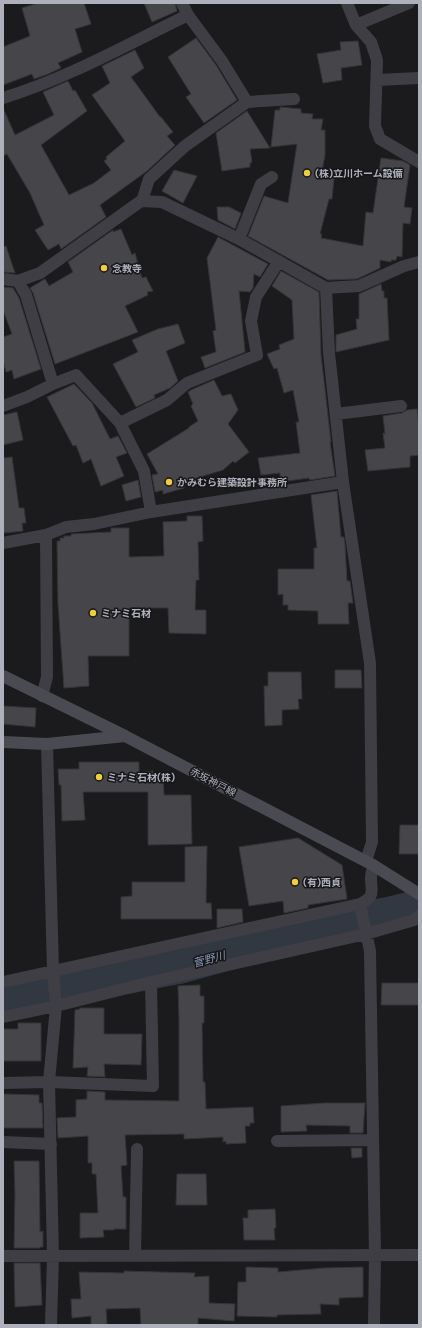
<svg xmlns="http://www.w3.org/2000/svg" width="422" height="1328" viewBox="0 0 422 1328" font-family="'DM Sans','Noto Sans JP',sans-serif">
	<rect width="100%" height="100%" fill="#1b1b1d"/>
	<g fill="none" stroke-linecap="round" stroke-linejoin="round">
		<path stroke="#313842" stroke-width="34" d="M3,1001L183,966L337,923L388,914L413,908"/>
	</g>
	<path fill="#45454a" stroke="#353539" d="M38,3H84L91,24L75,29L82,52L58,63L61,68L48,74L34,79L32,74L3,85V47L30,36L22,8Z
		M144,3H175L177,11L152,22Z
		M196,38L216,65L237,100L204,123L186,97L191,94L168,57Z
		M358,41L362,65L341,68L342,80L323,83L317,54L341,50L340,42Z
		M135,50L144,68L131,77L160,117H161L173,132L167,136L175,145L147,171L100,205L106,217L61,249L59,244L48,250L35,230L44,225L30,193L7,154L3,156V108L15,135L54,115L43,92L68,81L73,91L75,90L87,111L41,145L69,195L94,183L111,170L104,161L107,159L106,157L125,141L92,95L110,83L102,66Z
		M280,107L301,109V113L313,114L312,119H323L321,130H325V155L321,176L334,178L332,199H329L320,234H322L321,238L363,246L366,212L373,213L381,158L403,161L410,165L404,207L412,208L410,224L403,223L402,257L397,256L396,260H391V262L380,260V268L357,279L328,280L248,236L264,196L288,203L297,144L271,147L275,110H280Z
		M247,111L270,148L250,149L252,162L250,163V167L222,171L216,133Z
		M174,170L197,176L183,203L162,191Z
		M217,207H229L241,213L235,229L218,220Z
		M121,229L132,255L135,253L142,278L146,277L153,291L147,292L148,295L125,306L138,332L55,364L33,293L30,288L45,279L49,286L73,272L68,262L113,230V232Z
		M218,237L268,264L260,277L254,274L253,288L250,292L239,291L245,352L205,368L201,357L216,352L213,331L216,330L207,258Z
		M6,246L15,273L3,272V247Z
		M281,271L319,292L321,355L331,442H330L335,476L310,480L309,478L280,482V473L261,475L258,458L300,453L296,422H299L293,390L284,393L277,368L274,369L267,354L280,349L279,345L294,339L292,300L272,286Z
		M381,284L382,291H384V298H387L389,340L336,352V335L357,329L356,319H359V294Z
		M3,287L13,288L19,298L41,369L14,379L12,370L6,372L3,361V337L12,334L3,310Z
		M178,324L185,343L166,351L178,381L170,388L154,395L155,398L136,407L113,364L138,352L132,340L158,329Z
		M214,380L222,396L231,394L238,410L228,424L249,452L235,463L233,461L223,470L183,482L184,488L163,494V490L155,492L152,475L158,474L147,454L189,428V427L198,421L191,406L193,404L188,392L191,390Z
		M74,384L92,403L110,439L118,436L127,453L116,457L124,476L101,486L91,459L83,463L76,445L73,446L47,397Z
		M417,409L419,428V455L410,456V467L368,471L365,450L385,448L383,433L385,434L383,416L402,413L407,410Z
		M17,412L23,440L3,445V415Z
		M12,457L19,508H24L26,523H22L23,531L3,533V458Z
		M138,480L141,497L126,501L122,485Z
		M337,491L341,537H344L345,545L347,581H350L353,603H348L349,624H318V611L288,610V605H283V594L278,595V569H314V548H317L311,495Z
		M187,516H202L203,541L198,542L199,580H196L195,610H206V634L169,633L168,608H129V656H88L89,686L64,688L58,604L57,541H60V538H64V536H71V534L111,532V528H129V557L164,556L163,522L187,521Z
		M335,670H361L362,688H335Z
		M268,672H301L302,699H298L299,709L282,710V725L265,726L264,686H268Z
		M3,706L36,708L35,727L3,724Z
		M79,762H139V773L153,771V775H163L164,795H191L192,844L148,845V792H83L85,820L62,821L61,785H59L58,769H79Z
		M400,825H419V854H399Z
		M298,838L342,865L347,899L308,905V908L284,913L283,901L249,906L239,847Z
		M207,846L206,903H211L212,919H121V897L132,896V882H185V847Z
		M217,909H242L243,922L217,928Z
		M382,983H419V1005H381Z
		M200,985V996H204V1023H202L203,1082H205L206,1109L253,1107L254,1123H250V1126H245L246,1143L226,1144V1141L223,1142V1137L184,1139V1134L125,1135L127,1165L121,1166L123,1197H126V1229H114V1230H103L104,1237L80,1238V1213H98L96,1174H92V1163H88V1136L58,1138L57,1118L76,1117V1100L87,1099V1091L105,1092V1100L179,1101V1021L178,986Z
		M80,1008H104V1034H142L141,1065L104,1064L105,1077L87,1076L88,1067L73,1068L75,1010L80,1009Z
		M18,1023H41V1061H3V1029H18Z
		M5,1094L39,1095V1103H42L43,1128H3V1095Z
		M325,1103H365L363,1133H350V1126L306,1125L307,1131L281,1132V1106Z
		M351,1148H362V1157L352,1158Z
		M14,1161H39L40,1232L43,1231V1247H40V1248H14L15,1194Z
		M177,1174H206L207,1205H176Z
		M275,1209L276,1228H274L275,1240H244L243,1218H248V1210Z
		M14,1263H40L42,1305L15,1307Z
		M246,1267L278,1268V1272L324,1268L363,1267V1297L339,1298V1305L320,1304L321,1314L277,1315V1317L237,1316L238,1282H246Z
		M124,1271L195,1273L194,1277L209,1276V1303L235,1304L234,1321L198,1318V1325H141L140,1308L106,1309L107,1324L91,1325V1316L72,1318L71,1299H81L79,1272L124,1273Z"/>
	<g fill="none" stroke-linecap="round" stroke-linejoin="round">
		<path stroke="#3e3e44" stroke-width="12" d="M182,3L188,15L222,61L247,102L294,99
			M347,3L356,25L371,42L377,60L375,126L380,139L419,162
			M356,25L409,3
			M377,80L419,78
			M3,98C68,78 128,44 188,15
			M142,201L149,179L185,146L247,102
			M239,239L261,184L272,177
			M3,279L18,281L40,273L141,201L162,202L239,239L326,288L359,286L404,266L419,262
			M326,288L329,353L343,482L370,663L372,842L366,861
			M53,384L76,375L120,423L144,471L151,512
			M3,406L27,397L53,384L26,295L18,281
			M336,414L401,406
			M120,423L167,400L187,383L257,355L251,321L256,297L279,261
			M3,543L46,535
			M42,696L47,677L46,535L66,527L94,524L151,512L343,482
			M47,744L53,971L56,1006L49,1082L53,1256L51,1325
			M360,904L370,951L375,1255L374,1325
			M3,982L360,904C376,896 371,892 371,878C371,873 373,869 373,865
			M3,1017L56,1006L151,982L366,934L414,920L419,916
			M3,1083L49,1082L153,1086L151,982
			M277,1141L373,1140
			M3,1142L51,1144
			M3,1256L419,1255
			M135,1256L137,1149"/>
		<path stroke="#4a4b52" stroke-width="12" d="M3,676L125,736L373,865L419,894
			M3,742L47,744L125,736"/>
	</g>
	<g fill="#f0cc40" stroke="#161618" stroke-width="1.5">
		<circle cx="307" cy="173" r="4"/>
		<circle cx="104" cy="268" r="4"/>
		<circle cx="169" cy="482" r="4"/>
		<circle cx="93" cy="613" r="4"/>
		<circle cx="99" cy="777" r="4"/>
		<circle cx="295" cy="882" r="4"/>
	</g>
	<g text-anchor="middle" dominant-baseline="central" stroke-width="3" stroke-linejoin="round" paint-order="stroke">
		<g font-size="10" font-weight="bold" fill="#aeb0bc" stroke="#161618" text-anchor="start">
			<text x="315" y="173">(株)立川ホーム設備</text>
			<text x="112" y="268">念教寺</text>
			<text x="177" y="482">かみむら建築設計事務所</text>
			<text x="101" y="613">ミナミ石材</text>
			<text x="107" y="777">ミナミ石材(株)</text>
			<text x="303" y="882">(有)西貞</text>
		</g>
		<g font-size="10" fill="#aeb0bc" stroke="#161618">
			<text transform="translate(213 782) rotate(27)">赤坂神戸線</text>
		</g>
		<g font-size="11" font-style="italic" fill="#8699b6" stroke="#161618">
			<text transform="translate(209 959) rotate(-15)">菅野川</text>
		</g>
	</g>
	<rect width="422" height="1328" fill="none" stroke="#aeb0bc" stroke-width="8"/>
</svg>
